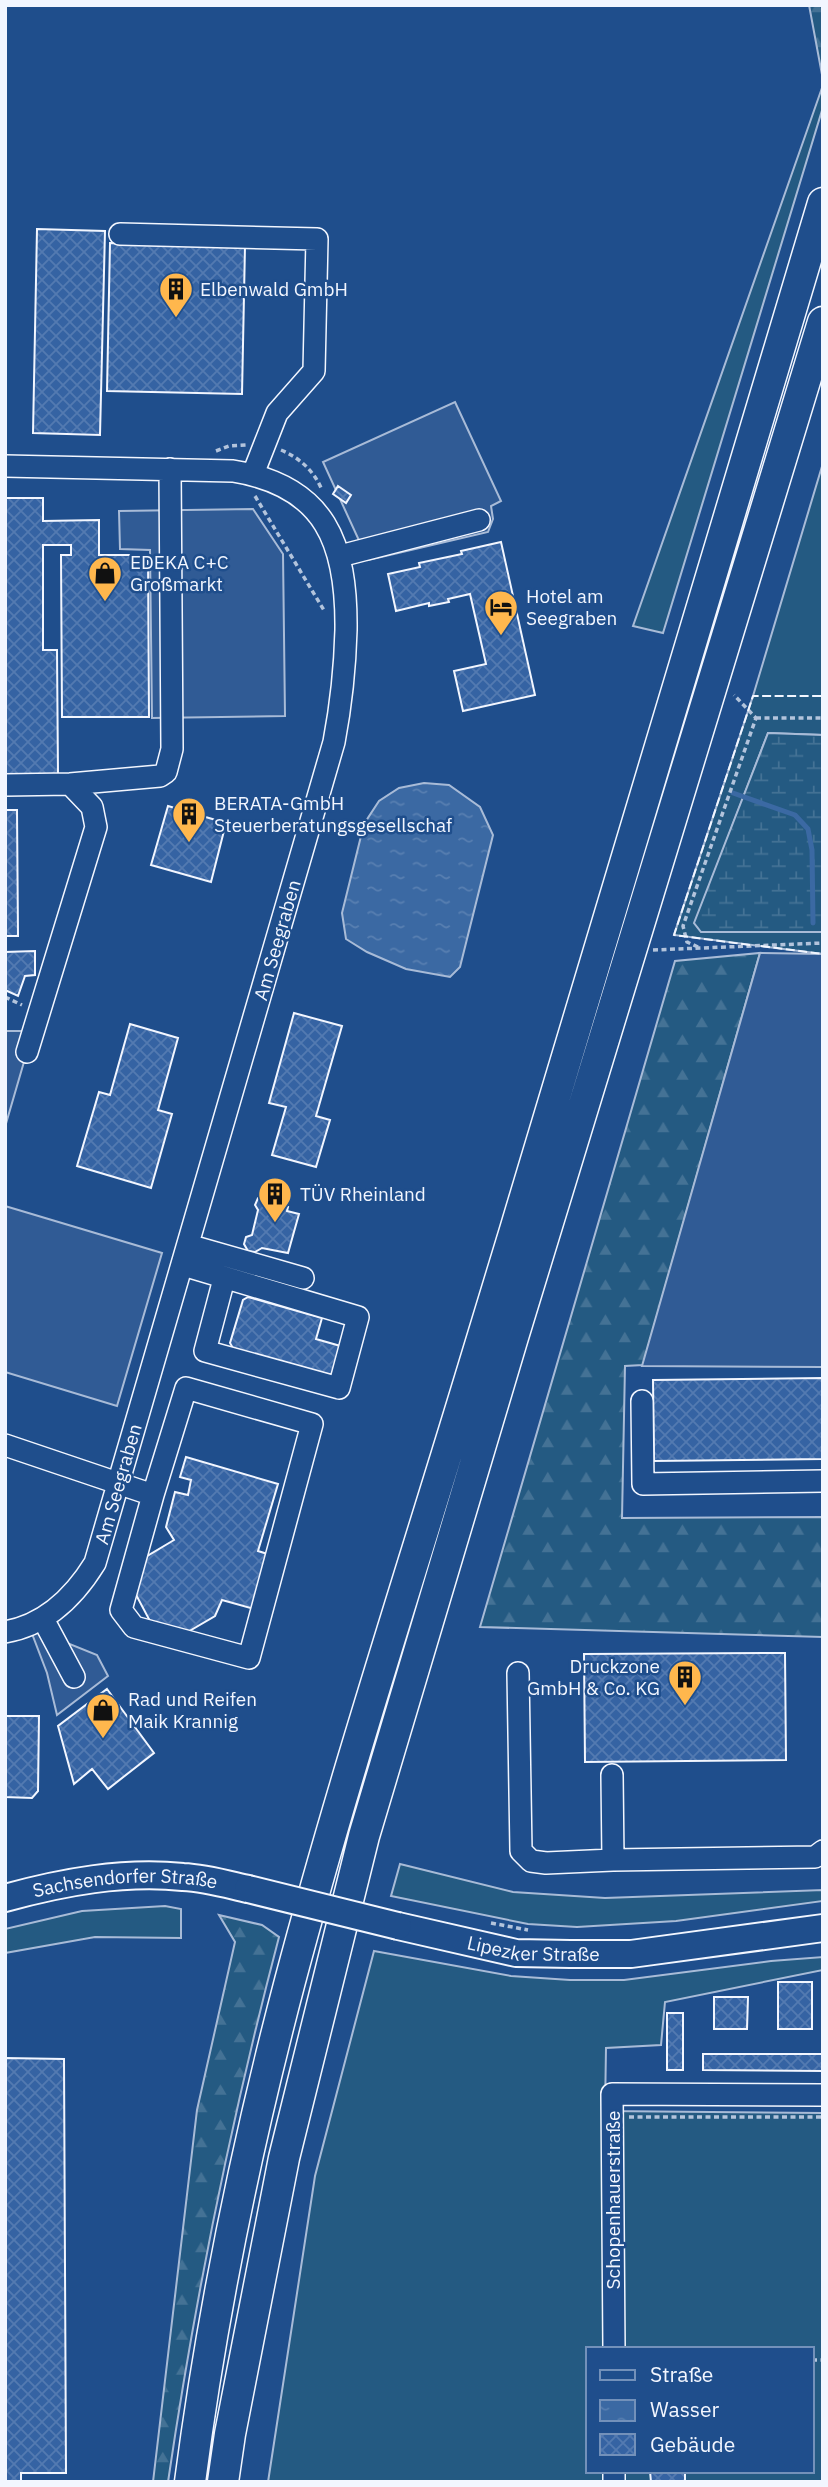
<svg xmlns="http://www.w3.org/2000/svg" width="828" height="2487" viewBox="0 0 828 2487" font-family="'IBM Plex Sans',sans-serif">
	<defs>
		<pattern id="forest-firs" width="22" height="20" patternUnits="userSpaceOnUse" patternTransform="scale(1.75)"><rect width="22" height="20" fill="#245a82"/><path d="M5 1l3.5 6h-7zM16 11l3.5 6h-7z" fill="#447295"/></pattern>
		<pattern id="wetland-marsh" width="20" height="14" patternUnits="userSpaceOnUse" patternTransform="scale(1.75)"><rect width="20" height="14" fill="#245a82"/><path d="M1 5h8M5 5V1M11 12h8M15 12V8" fill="none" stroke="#447295"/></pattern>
		<pattern id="water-ripples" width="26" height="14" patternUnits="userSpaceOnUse" patternTransform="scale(1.75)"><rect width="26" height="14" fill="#3b69a3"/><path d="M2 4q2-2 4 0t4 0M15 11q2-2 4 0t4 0" fill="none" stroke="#587fb1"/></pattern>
		<pattern id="building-cross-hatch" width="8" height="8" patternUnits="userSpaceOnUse" patternTransform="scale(1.75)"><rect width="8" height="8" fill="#3563a3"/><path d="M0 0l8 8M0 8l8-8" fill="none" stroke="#537ab1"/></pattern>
	</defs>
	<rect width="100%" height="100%" fill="#1f4e8c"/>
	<path fill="#245a82" stroke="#a8bbd7" stroke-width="2" fill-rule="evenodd" d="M823,85V107L663,633L633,626Z
		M823,463V735L768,733L695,923L702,932H823V954L674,935L753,696Z
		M400,1864L513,1892L605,1898L823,1890V1901L676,1921L577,1927L528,1924L391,1896Z
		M165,1906L181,1909V1938L95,1937L5,1953V1929L82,1911Z
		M374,1951L511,1976L570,1980H624L771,1961L823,1957V1970L665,2002L661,2045L606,2048L605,2111L823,2113V2482H268L315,2176ZM588,2349H812V2471H588Z"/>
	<path fill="url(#forest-firs)" stroke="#a8bbd7" stroke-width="2" d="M809,5H823V80Z
		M760,953L643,1365L625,1366L622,1518L823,1517V1637L480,1627L675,961Z
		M219,1915L262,1925L279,1937C232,2116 195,2298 168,2482H153L197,2110L235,1942Z"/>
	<path fill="url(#wetland-marsh)" stroke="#a8bbd7" stroke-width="2" d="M768,733L823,735V932H701L694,923Z"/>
	<path fill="#305b95" stroke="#a8bbd7" stroke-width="2" d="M455,402L501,501L491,506L493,519L488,532L368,560L323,462Z
		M253,509L283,554L285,716L152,718L150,550L120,549L119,511Z
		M760,953L823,954V1367L642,1366Z
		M5,1031H33L5,1127Z
		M5,1206L162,1253L117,1406L5,1372Z
		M54,1621L67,1643L97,1655L108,1676L57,1715L47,1673L31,1631Z"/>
	<path fill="url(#water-ripples)" stroke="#a8bbd7" stroke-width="2" d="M424,783L449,785L480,807L493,835L460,967L450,977L406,969L367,952L346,939L342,913L364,824L379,801L399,788Z"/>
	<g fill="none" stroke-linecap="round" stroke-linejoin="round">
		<path stroke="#3b69a3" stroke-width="5" d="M733,793L795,815L808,829L812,850L813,923"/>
	</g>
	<path fill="url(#building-cross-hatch)" stroke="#f2f6ff" stroke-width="2" d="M37,229L105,231L100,435L33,433Z
		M110,243L245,246L242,394L107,391Z
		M338,486L351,495L346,503L333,494Z
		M5,498H43V521L99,520V555H148L149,717H62L61,555H71V545H43V650H57L58,774H5Z
		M501,542L535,695L463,711L454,671L486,664L470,594L448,599L449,602L429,606V603L396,611L388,574L420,567L419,563L462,554L461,551Z
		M168,806L226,823L211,882L151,865Z
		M5,810H17L18,936H5Z
		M35,951V975L25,976L18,996L5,990V952Z
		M294,1013L342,1026L316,1116L330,1120L316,1167L272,1155L286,1107L269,1103Z
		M130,1024L178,1038L158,1110L172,1114L151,1188L77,1166L99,1092L110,1095Z
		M263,1194L271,1196L274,1203L288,1207L287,1211L299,1214L288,1253L262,1248L255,1252L248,1251L244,1244L246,1237L252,1235L258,1210L255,1205L258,1198Z
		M248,1297L322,1318L316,1339L344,1347L335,1379L234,1350L230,1343L243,1300Z
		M823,1378V1459L654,1461L653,1380Z
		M186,1457L278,1484L258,1551L274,1556L258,1610L222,1600L215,1616L186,1633L151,1623L134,1591L144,1558L174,1540L166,1527L175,1492L188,1495L191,1480L180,1477Z
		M785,1653L786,1760L585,1762L584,1654Z
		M107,1689L154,1753L108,1789L92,1769L74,1784L58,1726Z
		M5,1716H39L38,1791L32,1798L5,1797Z
		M778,1982H812V2029H778Z
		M714,1997H748L747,2029H714Z
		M667,2013H683V2070H667Z
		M703,2054H823V2071L703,2070Z
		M5,2058L64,2059L66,2473H21V2482H5Z
		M650,2471H685V2482H651Z"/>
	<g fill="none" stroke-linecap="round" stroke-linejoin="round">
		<g stroke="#f2f6ff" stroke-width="24">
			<path id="minor" d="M120,234L317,239L314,371L277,413L253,474
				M5,466L233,471C326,486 347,544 346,630C345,668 341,705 334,742L95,1563C74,1597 46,1625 5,1632
				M340,556L479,520
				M5,785L70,784L160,776L166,772L172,749L170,469
				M27,1052L96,827L92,807L70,784
				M188,1245L303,1278
				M183,1265L358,1317L339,1388L205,1351L224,1279
				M642,1401L643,1484L823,1481
				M5,1445L153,1495L186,1388L312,1424L249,1658L134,1627L121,1610L153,1495
				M43,1619L74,1677
				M518,1673L521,1851L531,1861L546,1863L613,1860L815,1857L823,1851
				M612,1775L613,1860
				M614,2349L612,2094L823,2095
				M614,2471V2482"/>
		</g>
		<g stroke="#f2f6ff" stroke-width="30">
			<g id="major">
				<path id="s1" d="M5,1898C63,1882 123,1871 183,1877C205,1878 226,1884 248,1889"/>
				<path id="s2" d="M398,1926L516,1953L570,1954H631L823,1928"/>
			</g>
		</g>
		<g stroke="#f2f6ff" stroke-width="33">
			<path id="highway" d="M190,2482C212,2314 247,2144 290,1981C345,1774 412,1570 474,1365C592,978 707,590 823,203
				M223,2482L230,2434L284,2158L364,1836L513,1337L823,322"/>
		</g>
		<path stroke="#b3c4dc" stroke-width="3.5" stroke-dasharray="5 3.5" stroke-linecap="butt" d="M281,450C300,458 314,471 322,490
			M216,451L229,446L246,445
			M255,496L325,612
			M756,718H823
			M698,947L687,942L683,926L756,718L734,695
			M653,950L823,943
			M5,997L22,1005
			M491,1923L528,1930
			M629,2117H823
			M812,2360H823"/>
		<use href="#minor" stroke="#1f4e8c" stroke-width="21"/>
		<use href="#major" stroke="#1f4e8c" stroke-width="26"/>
		<use href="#highway" stroke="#1f4e8c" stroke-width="30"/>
		<g stroke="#f2f6ff" stroke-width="30" stroke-linecap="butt">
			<path id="major-bridge" d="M248,1889L398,1926"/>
		</g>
		<use href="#major-bridge" stroke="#1f4e8c" stroke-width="26"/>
		<path stroke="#f2f6ff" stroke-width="2" stroke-dasharray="9 3.5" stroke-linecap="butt" d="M750,945L674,935L753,696H823
			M761,946L823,954"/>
	</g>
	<defs>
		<g id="building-pin" transform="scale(1.75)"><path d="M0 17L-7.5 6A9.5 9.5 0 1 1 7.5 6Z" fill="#ffb74d" stroke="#1f4e8c"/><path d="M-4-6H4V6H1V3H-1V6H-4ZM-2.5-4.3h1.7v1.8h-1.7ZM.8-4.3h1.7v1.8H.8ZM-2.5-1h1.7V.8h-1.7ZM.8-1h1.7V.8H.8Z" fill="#111"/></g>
		<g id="shop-pin" transform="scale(1.75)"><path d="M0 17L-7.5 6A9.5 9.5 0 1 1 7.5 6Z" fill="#ffb74d" stroke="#1f4e8c"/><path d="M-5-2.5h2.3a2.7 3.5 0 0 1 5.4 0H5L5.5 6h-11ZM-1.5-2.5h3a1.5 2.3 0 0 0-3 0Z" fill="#111"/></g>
		<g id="hotel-pin" transform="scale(1.75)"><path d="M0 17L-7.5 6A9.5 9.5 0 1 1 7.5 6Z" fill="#ffb74d" stroke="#1f4e8c"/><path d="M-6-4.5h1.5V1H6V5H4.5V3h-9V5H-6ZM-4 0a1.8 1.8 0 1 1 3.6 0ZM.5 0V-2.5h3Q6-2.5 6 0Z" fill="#111"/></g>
	</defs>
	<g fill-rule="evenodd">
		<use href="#building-pin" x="176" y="289"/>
		<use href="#shop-pin" x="105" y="573"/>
		<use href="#hotel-pin" x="501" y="607"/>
		<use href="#building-pin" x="189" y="814"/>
		<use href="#building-pin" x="275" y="1194"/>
		<use href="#building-pin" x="685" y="1677"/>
		<use href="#shop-pin" x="103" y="1710"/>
	</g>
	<g text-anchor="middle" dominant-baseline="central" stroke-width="5" stroke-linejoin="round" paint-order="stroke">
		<g font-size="19" fill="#f2f6ff" stroke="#1f4e8c" text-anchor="start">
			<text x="200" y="289">Elbenwald GmbH</text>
			<text x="130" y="562">EDEKA C+C<tspan x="130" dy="22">Großmarkt</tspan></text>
			<text x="526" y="596">Hotel am<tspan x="526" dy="22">Seegraben</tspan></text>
			<text x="214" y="803">BERATA-GmbH<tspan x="214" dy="22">Steuerberatungsgesellschaf</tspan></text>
			<text x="300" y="1194">TÜV Rheinland</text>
			<text x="660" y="1666" text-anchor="end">Druckzone<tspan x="660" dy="22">GmbH &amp; Co. KG</tspan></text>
			<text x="128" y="1699">Rad und Reifen<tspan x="128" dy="22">Maik Krannig</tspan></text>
		</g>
		<g font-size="19" fill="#f2f6ff" stroke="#1f4e8c">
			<text transform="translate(277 940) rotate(-74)">Am Seegraben</text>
			<text transform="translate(118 1484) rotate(-74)">Am Seegraben</text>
			<text stroke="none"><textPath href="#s1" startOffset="122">Sachsendorfer Straße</textPath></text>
			<text stroke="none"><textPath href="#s2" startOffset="138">Lipezker Straße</textPath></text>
			<text transform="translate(613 2200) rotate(-90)">Schopenhauerstraße</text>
		</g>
	</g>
	<rect width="828" height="2487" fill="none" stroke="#f2f6ff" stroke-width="14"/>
	<rect x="586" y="2347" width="228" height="126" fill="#1f4e8c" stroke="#7391ba" stroke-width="2"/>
	<rect x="600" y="2370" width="35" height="10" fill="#1f4e8c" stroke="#7391ba" stroke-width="2"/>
	<text x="650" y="2382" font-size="21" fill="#f2f6ff">Straße</text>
	<rect x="600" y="2400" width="35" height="21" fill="url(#water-ripples)" stroke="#7391ba" stroke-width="2"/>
	<text x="650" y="2417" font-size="21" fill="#f2f6ff">Wasser</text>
	<rect x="600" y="2434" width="35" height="21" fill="url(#building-cross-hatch)" stroke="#7391ba" stroke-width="2"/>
	<text x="650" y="2452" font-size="21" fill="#f2f6ff">Gebäude</text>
</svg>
